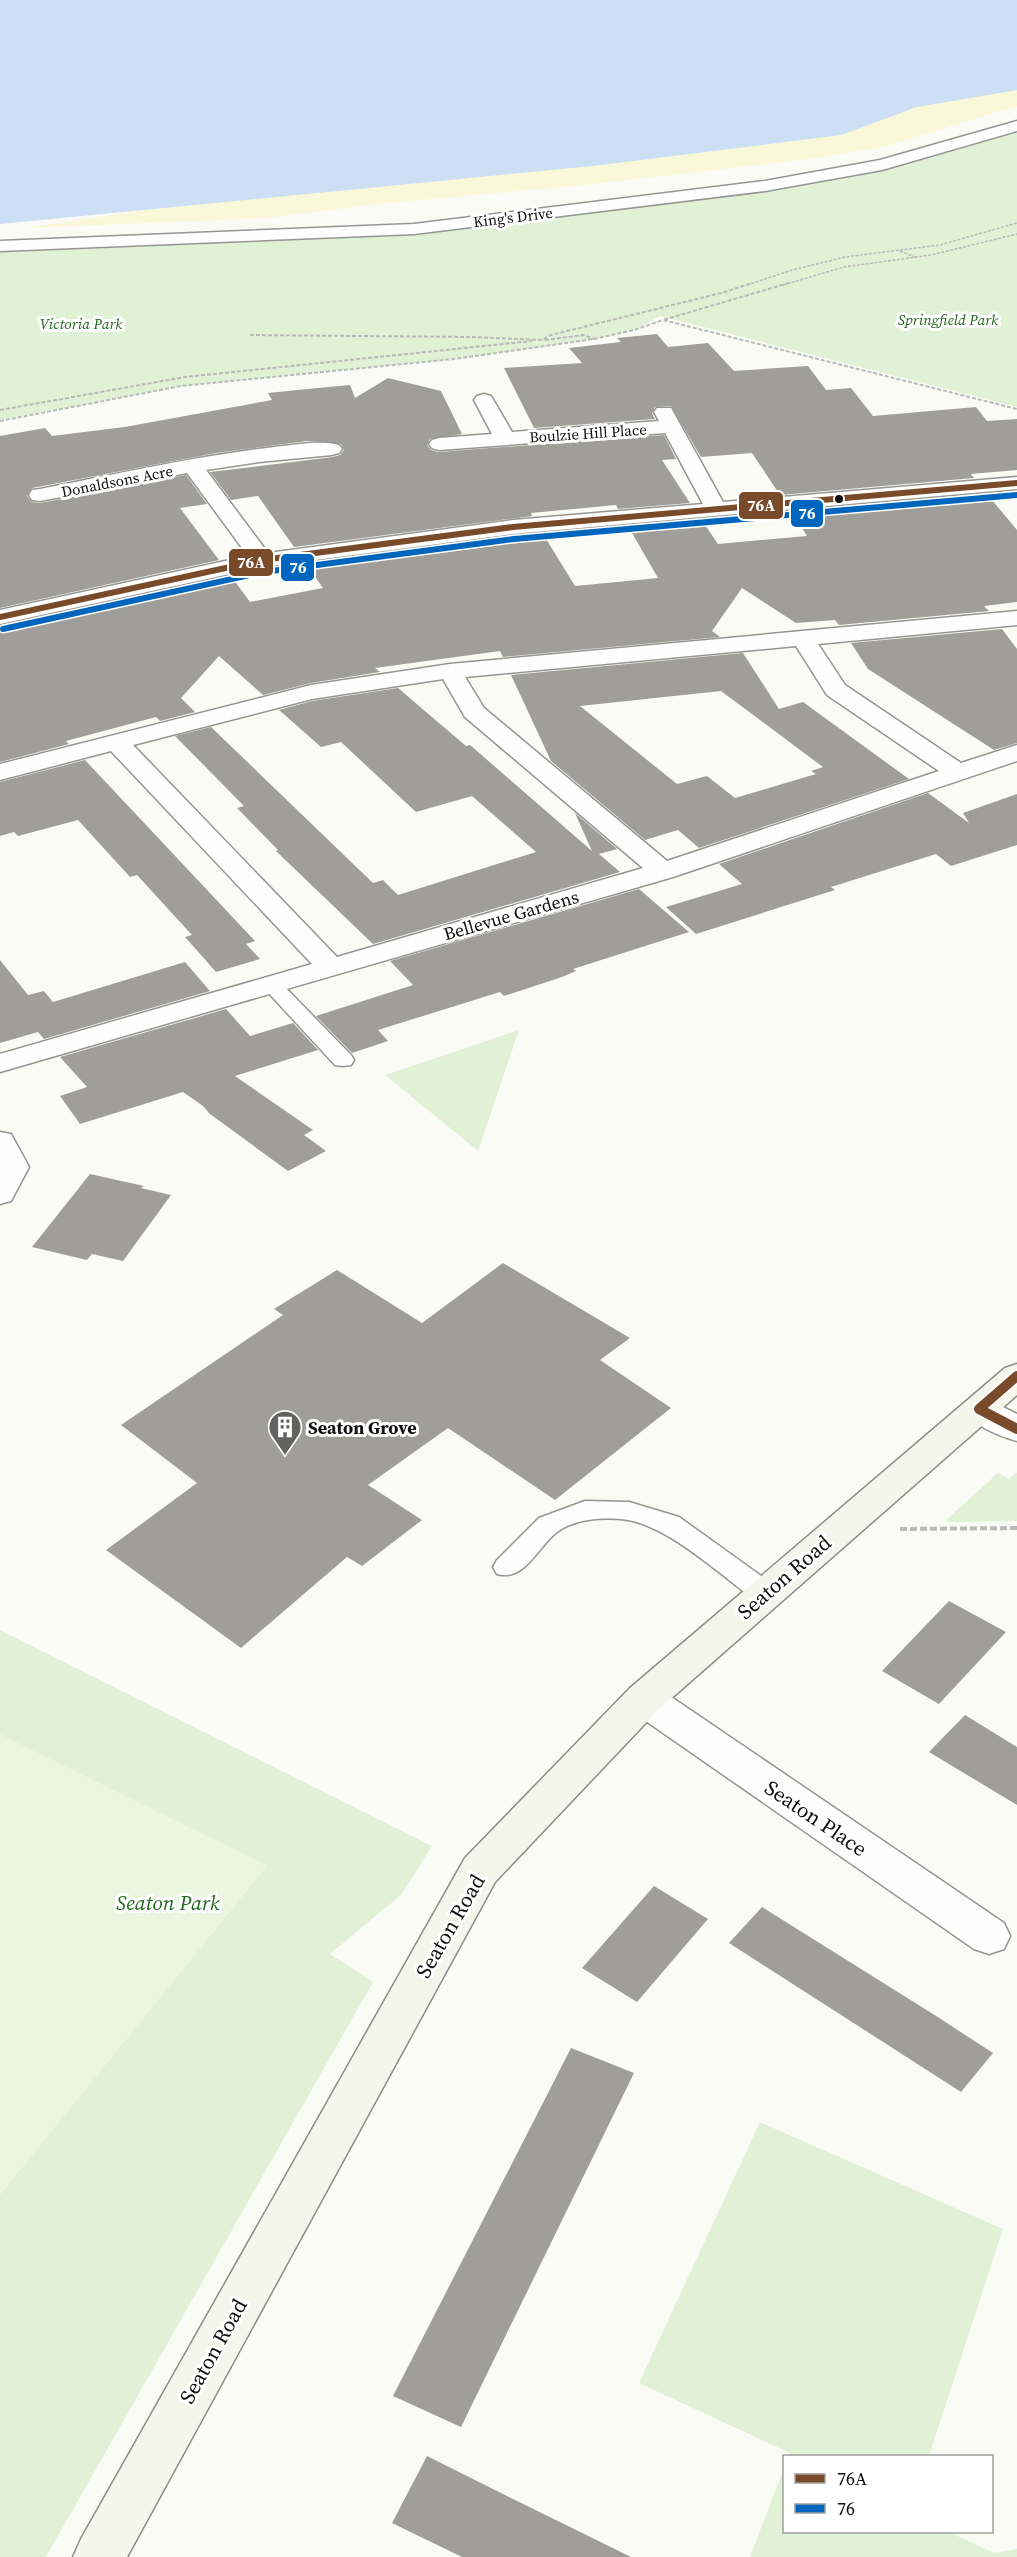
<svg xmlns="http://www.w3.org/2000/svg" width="1017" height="2557" viewBox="0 0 1017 2557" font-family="'Source Serif 4',serif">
	<rect width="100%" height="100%" fill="#fbfbf5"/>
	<path fill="#e1f1d6" d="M1017,126V407L660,316L634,330L594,339L454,359L181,386L0,420V245L414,229L882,166Z
		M519,1030L478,1151L385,1075Z
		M1017,1472V1521L948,1522L946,1520L998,1473L1009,1479Z
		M0,1630L432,1846L401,1895L330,1954L373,1982L46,2557H0Z
		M760,2122L1003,2229L929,2456H789L790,2453L639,2383Z
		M784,2468V2532H949L994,2553L1017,2549V2557H750Z"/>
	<path fill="#f9f8d8" d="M1017,81V106L883,147L809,159L585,185L377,204L268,218L25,228Z"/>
	<path fill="#ebf5df" d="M0,1734L267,1866L0,2195Z"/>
	<path fill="#ccdff4" d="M0,0H1017V90L917,107L841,135L593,166L0,224Z"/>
	<path fill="#9f9e9a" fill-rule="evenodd" d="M657,334L668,347L708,343L734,371L808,366L826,390L851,388L873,416L976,407L987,421L1017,419V470L971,474L974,478L780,495L752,453L701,457L671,406L655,407L652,413L655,419L534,428L504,368L582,363L569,348L621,342L617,338Z
		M388,378L441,391L462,434L430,439L427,445L431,450L438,452L664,435L676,459L662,460L690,503L618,509L616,505L531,513L532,516L294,547L258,496L231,500L210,472L333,457L340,455L344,450L341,444L307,441L216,453L32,488L27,496L32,502L40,503L186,475L207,504L180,508L219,560L0,608V436L45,428L52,436L125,427L272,400L268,393L307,389L350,385L355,398Z
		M987,494L1017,530V602L984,606L989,611L839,625L835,620L796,623L742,588L712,631L720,637L503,657L500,651L375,668L380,672L311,683L263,695L219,656L181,698L195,712L160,721L156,717L66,741L69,744L0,762V626L231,576L250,602L323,588L306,564L543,534L575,586L658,578L628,526L701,519L718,544L807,536L791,511Z
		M1002,629L1017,649V743L994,750L868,669L851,643Z
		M743,653L779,709L803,702L909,779L699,848L678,830L645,840L551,761L511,675ZM721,691L823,767L811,771L816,774L735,798L707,776L677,784L580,706Z
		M398,688L466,746L470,745L592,851L575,813L617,849L599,854L620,872L373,944L276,851L278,850L237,808L244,806L175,736L211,727L373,883L383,880L398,895L536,852L472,796L416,812L341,742L321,747L279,710L312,701Z
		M85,760L255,941L246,944L260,959L216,972L185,937L192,935L137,875L130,877L78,820L18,836L14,832L0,836V782Z
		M928,793L969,823L963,813L1017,794V845L951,866L936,854L831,887L835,890L696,934L666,907L742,884L719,864Z
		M639,889L689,932L573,969L576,971L562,977L504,996L500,992L378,1030L388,1041L352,1053L316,1016L413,985L390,961Z
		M0,960L28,995L44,991L53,1002L185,962L210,991L44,1039L38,1032L0,1043Z
		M226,1009L250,1036L293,1023L318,1050L235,1076L313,1130L304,1135L326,1151L288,1171L210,1114L203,1106L183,1092L80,1124L60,1096L87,1087L60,1057Z
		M90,1174L144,1186L141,1188L171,1195L123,1261L92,1254L87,1260L32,1247Z
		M503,1263L630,1338L600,1360L671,1408L555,1500L448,1428L368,1485L422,1520L362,1566L347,1557L241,1648L106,1550L197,1483L121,1425L283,1315L274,1309L337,1270L422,1323Z
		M949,1601L1006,1632L939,1704L882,1671Z
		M965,1715L1017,1747V1805L929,1752Z
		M654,1886L708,1919L637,2002L582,1968Z
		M762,1907L933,2014L993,2053L961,2092L729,1943Z
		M571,2048L634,2073L461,2427L393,2396Z
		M427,2456L499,2492L631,2557H462L392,2523Z"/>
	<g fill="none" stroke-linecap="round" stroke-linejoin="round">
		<g stroke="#959593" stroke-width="3">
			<path id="lane" d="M271,978L278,980L351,1055L354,1060L351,1065L343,1066L335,1065L264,988L261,984L264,980Z
				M585,1501L629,1502L679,1517L775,1586L779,1593L775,1600L765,1603L755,1600C721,1575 669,1527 628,1520C605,1517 576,1518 557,1532C538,1546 525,1582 497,1574L493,1567L497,1560L539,1518Z"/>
		</g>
		<g stroke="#959593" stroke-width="3">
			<path id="street" d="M1017,121V131L882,170L765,191L414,234L0,251V241L414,224L765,181L880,160Z
				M484,394L491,396L512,432L659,421L654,412L657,408H671L723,502L1017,477V489L513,534L262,567L0,624V610L248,556L187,473L40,501L32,500L29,495L32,490L40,489C118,474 196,456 275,447C295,445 320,440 339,445L342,449L339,453L332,455L259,462L206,470L268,553L513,520L703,504L665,433L439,450L432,448L429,444L432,440L439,438L492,434L474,400L477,396Z
				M1017,611V625L818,644L845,685L961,763L1017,745V761L673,877L0,1072V1054L312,964L111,751L0,780V764L311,685L450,664ZM796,646L827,695L939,771L667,861L484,708L465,677ZM443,679L465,717L643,868L337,957L133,745L312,699Z
				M0,1132L11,1134L29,1167L11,1201L0,1204Z
				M979,1397L991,1401L1017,1414V1441C999,1436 972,1425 962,1409L967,1401Z
				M644,1684L658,1688L1004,1923L1010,1936L1004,1949L989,1954L974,1949L630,1710L624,1699L630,1688Z"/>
		</g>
		<g stroke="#8c8c89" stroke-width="3">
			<path id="secondary" d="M1017,1364V1395L658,1710L495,1882L127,2557H73L81,2539L465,1858L630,1688L1005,1368Z"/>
		</g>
		<path stroke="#b9b9b8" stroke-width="1.5" stroke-dasharray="3 1.5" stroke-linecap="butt" d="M900,251L915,257
			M747,285L792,270L845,257L940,245L1017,223
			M783,285L844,267L931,255L1017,234"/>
		<path stroke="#b9b9b8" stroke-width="2" stroke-dasharray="4 2" stroke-linecap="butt" d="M789,283L663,320L1017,409
			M250,335L469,337L542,340L551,335L725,292L752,283
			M545,340L584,335L594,339
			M0,410L185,377L532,341
			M0,421L181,386L454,359L594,339L634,330L663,320"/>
		<path stroke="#b9b9b8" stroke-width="4" stroke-dasharray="7 3" stroke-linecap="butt" d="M900,1529L1017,1528"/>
		<use href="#lane" fill="#fefefe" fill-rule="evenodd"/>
		<use href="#street" fill="#fefefe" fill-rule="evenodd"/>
		<use href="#secondary" fill="#f4f5eb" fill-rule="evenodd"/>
		<g stroke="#fff" stroke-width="9">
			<path id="bus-1-far1" d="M0,617L262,560L513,527L1017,483"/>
		</g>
		<g stroke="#fff" stroke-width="14">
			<path id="bus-1" d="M1017,1376L979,1409L1017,1429"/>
		</g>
		<g stroke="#fff" stroke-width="9">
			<path id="bus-2" d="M3,629L264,572L514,539L1017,495"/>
		</g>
		<use href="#bus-1-far1" stroke="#7a4b2a" stroke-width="6"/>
		<use href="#bus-1" stroke="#7a4b2a" stroke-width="10"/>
		<use href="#bus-2" stroke="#0065bd" stroke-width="6"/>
	</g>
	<defs>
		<g id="building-pin" transform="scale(1.725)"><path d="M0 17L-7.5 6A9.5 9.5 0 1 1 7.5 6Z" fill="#626260" stroke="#fff"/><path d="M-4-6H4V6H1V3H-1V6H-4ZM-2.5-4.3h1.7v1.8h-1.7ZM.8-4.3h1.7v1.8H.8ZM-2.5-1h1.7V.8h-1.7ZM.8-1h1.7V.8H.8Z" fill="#fff"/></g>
	</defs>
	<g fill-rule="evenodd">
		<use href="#building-pin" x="285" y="1427"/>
	</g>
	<circle fill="#0f0f0f" stroke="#fff" stroke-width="2" cx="839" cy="499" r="5"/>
	<g text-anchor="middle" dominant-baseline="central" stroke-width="6" stroke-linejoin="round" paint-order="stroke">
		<g font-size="15" fill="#0f0f0f" stroke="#fff">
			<text transform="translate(513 217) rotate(-7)">King's Drive</text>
			<text transform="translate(588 433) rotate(-4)">Boulzie Hill Place</text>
			<text transform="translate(117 481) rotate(-11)">Donaldsons Acre</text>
		</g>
		<g font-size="15" font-style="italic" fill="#236521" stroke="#fff">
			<text x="948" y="319">Springfield Park</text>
			<text x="81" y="323">Victoria Park</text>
		</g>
		<g font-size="18" fill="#0f0f0f" stroke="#fff">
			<text transform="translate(511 915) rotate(-16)">Bellevue Gardens</text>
		</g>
		<g font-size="18" font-weight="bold" fill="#0f0f0f" stroke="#fff" text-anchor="start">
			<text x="308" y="1427">Seaton Grove</text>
		</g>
		<g font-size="21" fill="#0f0f0f" stroke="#fff">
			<text transform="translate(784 1577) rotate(-41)">Seaton Road</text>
			<text transform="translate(816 1818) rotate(34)">Seaton Place</text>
			<text transform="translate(450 1926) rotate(-60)">Seaton Road</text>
			<text transform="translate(213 2351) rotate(-61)">Seaton Road</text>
		</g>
		<g font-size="21" font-style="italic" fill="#236521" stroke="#fff">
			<text x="168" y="1902">Seaton Park</text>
		</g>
	</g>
	<g stroke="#fff" stroke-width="2">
		<rect x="738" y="491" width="46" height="29" rx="6" fill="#7a4b2a"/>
		<rect x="790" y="499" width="34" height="29" rx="6" fill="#0065bd"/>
		<rect x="228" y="548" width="46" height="29" rx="6" fill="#7a4b2a"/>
		<rect x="280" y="553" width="35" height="29" rx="6" fill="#0065bd"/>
	</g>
	<g font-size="16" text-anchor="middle" font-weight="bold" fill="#fff">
		<text x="761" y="511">76A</text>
		<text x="807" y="519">76</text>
		<text x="251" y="568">76A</text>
		<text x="298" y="573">76</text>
	</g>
	<rect x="783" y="2455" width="210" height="78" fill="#ffffff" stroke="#9f9f9f" stroke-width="1.5"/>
	<rect x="795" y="2474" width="30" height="9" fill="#7a4b2a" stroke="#9f9f9f" stroke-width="1.5"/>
	<text x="837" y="2485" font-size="18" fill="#0f0f0f">76A</text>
	<rect x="795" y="2504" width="30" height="9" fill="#0065bd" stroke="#9f9f9f" stroke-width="1.5"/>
	<text x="837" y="2515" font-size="18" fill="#0f0f0f">76</text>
</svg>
